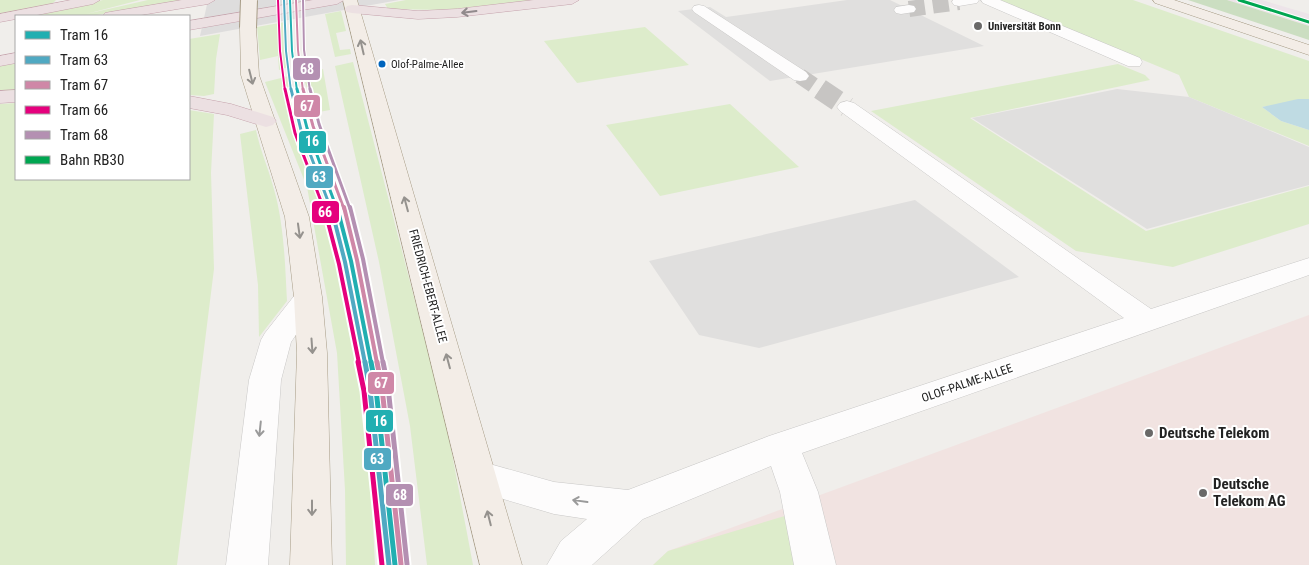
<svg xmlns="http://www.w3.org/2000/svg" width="1309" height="565" viewBox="0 0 1309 565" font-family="'Roboto Condensed',sans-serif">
	<rect width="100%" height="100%" fill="#f0eeeb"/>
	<path fill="#f1e3e1" d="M1309,315V565H653L668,551Z"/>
	<path fill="#ede4e9" d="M1226,0H1262L1309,14V26Z"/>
	<path fill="#ddeccb" d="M0,0H56L51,5L0,15Z
		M103,0H140L86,14L148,0H187L91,16H22Z
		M406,0H547L445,10L388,9L385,4Z
		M998,0H1133L1309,61V99L1262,107L1281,121L1309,130V146L1189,97L1179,75Z
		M341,11L346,31L336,33L340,50L350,49L351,54L335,57L325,14Z
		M285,22L288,67L279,70L278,56L260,60L257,27Z
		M645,27L689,65L577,83L544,41Z
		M220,34L216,59L214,94L204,96L189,95V39Z
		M353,62L445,417L473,565H427L410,426L379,262L335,66Z
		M16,63V91H0V66Z
		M1118,64L1145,75L1150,80L970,118L1146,231L1309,186V224L1173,267L1076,251L871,111Z
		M323,69L330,110L319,112L311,101L302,73Z
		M289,76L299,120L321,186L355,350L371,483L375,565H346L345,490L337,353L307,187L265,82Z
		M16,103V179H189V110L214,114L211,173L214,269L177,565H0V104Z
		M730,104L799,167L660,196L606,125Z
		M256,130C260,150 268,167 273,186C284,222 285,263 287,301L259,337L258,285L240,134Z
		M788,515L796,565H653L668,551Z"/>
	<path fill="#cbdec1" d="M1188,0H1227L1309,26V40Z"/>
	<path fill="#e0dfde" d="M847,0H890L984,46L770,81L678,11L710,7L726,17Z
		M1117,89L1189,97L1309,147V185L1147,229L972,118Z
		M915,200L1019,277L759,348L699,335L649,261Z"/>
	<path fill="#bfdbe3" d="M1298,99H1309V130L1281,121L1262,107Z"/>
	<path fill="#dedddd" d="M208,0H399L200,36Z"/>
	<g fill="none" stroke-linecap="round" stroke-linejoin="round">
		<path stroke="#c7c5c3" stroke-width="16" stroke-dasharray="16 8" stroke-linecap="butt" d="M909,9L959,2
			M800,76L822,91"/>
		<path stroke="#c7c5c3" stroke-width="21" stroke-dasharray="21 11" stroke-linecap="butt" d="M820,89L847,107"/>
		<g stroke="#c9c8c7" stroke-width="1">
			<path id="minor" d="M953,0H979L977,3L959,6L954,5L952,2Z
				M981,0H1000L1140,58L1142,62L1140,66H1128L983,3Z
				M699,5L704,6L806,72L809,76L806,80L800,81L794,80L694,12L692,9L694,6Z
				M909,5L914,6L916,9L914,12L901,14L896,13L894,10L896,7Z
				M847,101L854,103L1151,309L1309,258V275L802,453L818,492L836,565H794L780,492L771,466L643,519L592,565H547L561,541L587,519L554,514L466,488L461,477L466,466L479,461L554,482L628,490L769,436L1124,318L840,111L837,107L840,103Z
				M308,288L318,291L322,297L291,342L281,380L268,565H226L249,380L261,340L265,333L298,291Z"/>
		</g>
		<g stroke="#a79c86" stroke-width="1">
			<path id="major" d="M343,0H357L522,565H480Z
				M1153,0H1174L1309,45V55L1155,3Z
				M248,23L253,25L256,28L259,75L309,217L322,297L327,353L332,565H290L297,353L294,297L285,217L241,75L240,28L243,25Z"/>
		</g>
		<g stroke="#c5a2ac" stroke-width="1">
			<path id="highway" d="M71,0H100L93,4L32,16H16V19L0,22V14Z
				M182,0H215L208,4L135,16H103L105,13L110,12Z
				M313,0H344L337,4L189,30V21Z
				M534,0H579L572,4L457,17L418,19L352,13L347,12L345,9L347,6L352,5L418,11L457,9Z
				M16,53V63L0,66V56Z
				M16,90V102L0,103V91Z
				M189,96L231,104L273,117L276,121L273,125L266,127L227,115L189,108Z"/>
		</g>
		<use href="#minor" fill="#fdfcfc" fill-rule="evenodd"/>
		<use href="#major" fill="#f3ede7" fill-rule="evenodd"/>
		<use href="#highway" fill="#ece0e2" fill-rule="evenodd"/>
		<g stroke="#a79c86" stroke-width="18" stroke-linecap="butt">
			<path id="major-bridge" d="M248,28L249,0"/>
		</g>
		<use href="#major-bridge" stroke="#f3ede7" stroke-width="16"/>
		<g stroke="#fff" stroke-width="5">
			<path id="rail-1" d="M1239,0L1309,22"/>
		</g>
		<use href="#rail-1" stroke="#00a651" stroke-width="3"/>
		<g stroke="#fff" stroke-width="4">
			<path id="tram-1-far3" d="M290,0L292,51L297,91"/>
		</g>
		<g stroke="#fff" stroke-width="6">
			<path id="tram-1-far2" d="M297,89L307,128L337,209"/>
		</g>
		<g stroke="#fff" stroke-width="8">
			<path id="tram-1-far1" d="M337,207L351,261L371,363"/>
		</g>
		<g stroke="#fff" stroke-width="9">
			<path id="tram-1" d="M371,362L376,389L395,565"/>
		</g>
		<g stroke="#fff" stroke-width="4">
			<path id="tram-2-far3" d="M284,0L286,51L291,91"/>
		</g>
		<g stroke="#fff" stroke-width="6">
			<path id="tram-2-far2" d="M291,89L301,130L331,209"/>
		</g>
		<g stroke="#fff" stroke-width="8">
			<path id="tram-2-far1" d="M331,207L345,262L365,363"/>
		</g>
		<g stroke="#fff" stroke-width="9">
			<path id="tram-2" d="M365,362L370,390L389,565"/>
		</g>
		<g stroke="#fff" stroke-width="4">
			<path id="tram-3-far3" d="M296,0L298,50L303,91"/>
		</g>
		<g stroke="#fff" stroke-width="6">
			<path id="tram-3-far2" d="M303,89L313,126L344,209"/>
		</g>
		<g stroke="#fff" stroke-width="8">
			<path id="tram-3-far1" d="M344,207L357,260L377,363"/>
		</g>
		<g stroke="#fff" stroke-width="9">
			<path id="tram-3" d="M377,362L382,388L401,564"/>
		</g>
		<g stroke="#fff" stroke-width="4">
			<path id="tram-4-far3" d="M278,0L280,51L285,91"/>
		</g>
		<g stroke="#fff" stroke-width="6">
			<path id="tram-4-far2" d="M285,89L295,133L324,209"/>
		</g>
		<g stroke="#fff" stroke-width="8">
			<path id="tram-4-far1" d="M324,207L339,264L359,363"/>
		</g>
		<g stroke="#fff" stroke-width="9">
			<path id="tram-4" d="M358,362L364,391L382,565"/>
		</g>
		<g stroke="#fff" stroke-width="4">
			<path id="tram-5-far3" d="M303,0L304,50L310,91"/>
		</g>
		<g stroke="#fff" stroke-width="6">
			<path id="tram-5-far2" d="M310,89L319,124L350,209"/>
		</g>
		<g stroke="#fff" stroke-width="8">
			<path id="tram-5-far1" d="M350,207L363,259L383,363"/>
		</g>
		<g stroke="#fff" stroke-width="9">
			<path id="tram-5" d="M383,362L388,387L407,564"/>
		</g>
		<use href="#tram-1-far3" stroke="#21afb1" stroke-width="2"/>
		<use href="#tram-1-far2" stroke="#21afb1" stroke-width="3"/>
		<use href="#tram-1-far1" stroke="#21afb1" stroke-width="4"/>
		<use href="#tram-1" stroke="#21afb1" stroke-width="5"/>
		<use href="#tram-2-far3" stroke="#50a9c2" stroke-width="2"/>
		<use href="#tram-2-far2" stroke="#50a9c2" stroke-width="3"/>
		<use href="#tram-2-far1" stroke="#50a9c2" stroke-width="4"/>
		<use href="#tram-2" stroke="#50a9c2" stroke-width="5"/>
		<use href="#tram-3-far3" stroke="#cf87a7" stroke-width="2"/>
		<use href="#tram-3-far2" stroke="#cf87a7" stroke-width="3"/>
		<use href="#tram-3-far1" stroke="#cf87a7" stroke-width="4"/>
		<use href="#tram-3" stroke="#cf87a7" stroke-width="5"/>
		<use href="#tram-4-far3" stroke="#e5007d" stroke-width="2"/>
		<use href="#tram-4-far2" stroke="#e5007d" stroke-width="3"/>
		<use href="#tram-4-far1" stroke="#e5007d" stroke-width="4"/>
		<use href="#tram-4" stroke="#e5007d" stroke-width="5"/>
		<use href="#tram-5-far3" stroke="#b490b2" stroke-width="2"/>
		<use href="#tram-5-far2" stroke="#b490b2" stroke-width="3"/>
		<use href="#tram-5-far1" stroke="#b490b2" stroke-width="4"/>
		<use href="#tram-5" stroke="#b490b2" stroke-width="5"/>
	</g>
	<defs><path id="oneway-shaft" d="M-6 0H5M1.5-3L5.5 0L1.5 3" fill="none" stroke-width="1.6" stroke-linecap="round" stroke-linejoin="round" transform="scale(1.25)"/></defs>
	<use stroke="#918a8c" href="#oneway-shaft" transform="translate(469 12) rotate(173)"/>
	<g stroke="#95928e">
		<use href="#oneway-shaft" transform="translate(362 47) rotate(-103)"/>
		<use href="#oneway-shaft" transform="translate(251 77) rotate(76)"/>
		<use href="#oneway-shaft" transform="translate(406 204) rotate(-105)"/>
		<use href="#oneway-shaft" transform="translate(299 231) rotate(82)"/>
		<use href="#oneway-shaft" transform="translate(312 346) rotate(86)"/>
		<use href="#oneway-shaft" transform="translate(448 361) rotate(-105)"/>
		<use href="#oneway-shaft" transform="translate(312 508) rotate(90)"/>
		<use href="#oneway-shaft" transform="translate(489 518) rotate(-104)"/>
	</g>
	<g stroke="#9a9a9a">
		<use href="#oneway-shaft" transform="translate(260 429) rotate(96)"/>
		<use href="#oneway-shaft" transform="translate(580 501) rotate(-172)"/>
	</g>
	<g fill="#6a6968" stroke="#fff" stroke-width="2">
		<circle cx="978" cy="26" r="5"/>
		<circle cx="1149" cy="433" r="5"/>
		<circle cx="1203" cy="493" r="5"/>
	</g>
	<circle fill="#0065bd" stroke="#fff" stroke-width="2" cx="382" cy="64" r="4.5"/>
	<g text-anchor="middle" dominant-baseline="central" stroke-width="4" stroke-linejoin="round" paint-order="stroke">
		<g font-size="11" font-weight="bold" fill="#222" stroke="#fff" text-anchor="start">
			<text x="988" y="26">Universität Bonn</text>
		</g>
		<g font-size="11" fill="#222" stroke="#fff" text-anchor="start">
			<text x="391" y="64">Olof-Palme-Allee</text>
		</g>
		<g font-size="12" fill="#222" stroke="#fff">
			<text transform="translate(428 286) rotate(75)">FRIEDRICH-EBERT-ALLEE</text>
			<text transform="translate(967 383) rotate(-19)">OLOF-PALME-ALLEE</text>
		</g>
		<g font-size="15" font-weight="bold" fill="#222" stroke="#fff" text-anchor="start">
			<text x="1159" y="433">Deutsche Telekom</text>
			<text x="1213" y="484">Deutsche<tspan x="1213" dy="17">Telekom AG</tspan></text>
		</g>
	</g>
	<g stroke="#fff" stroke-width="2">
		<rect x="292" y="57" width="29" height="24" rx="5" fill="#b490b2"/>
		<rect x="293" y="94" width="28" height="24" rx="5" fill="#cf87a7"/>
		<rect x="298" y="130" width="29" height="24" rx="5" fill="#21afb1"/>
		<rect x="305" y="165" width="29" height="24" rx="5" fill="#50a9c2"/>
		<rect x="311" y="200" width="29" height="24" rx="5" fill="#e5007d"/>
		<rect x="367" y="371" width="28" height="24" rx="5" fill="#cf87a7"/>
		<rect x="365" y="409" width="29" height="24" rx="5" fill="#21afb1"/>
		<rect x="363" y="447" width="29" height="24" rx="5" fill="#50a9c2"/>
		<rect x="385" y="483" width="29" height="24" rx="5" fill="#b490b2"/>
	</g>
	<g font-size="14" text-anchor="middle" font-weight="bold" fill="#fff">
		<text x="307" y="74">68</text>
		<text x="307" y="111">67</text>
		<text x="312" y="146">16</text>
		<text x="319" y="182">63</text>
		<text x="325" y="217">66</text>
		<text x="381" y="388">67</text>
		<text x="380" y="426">16</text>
		<text x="377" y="464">63</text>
		<text x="400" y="500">68</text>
	</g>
	<rect x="15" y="15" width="175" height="165" fill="#ffffff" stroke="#a7a7a7"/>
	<rect x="25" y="31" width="25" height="8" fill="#21afb1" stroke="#a7a7a7"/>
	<text x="60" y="40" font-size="15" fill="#222222">Tram 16</text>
	<rect x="25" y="56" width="25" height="8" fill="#50a9c2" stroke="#a7a7a7"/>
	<text x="60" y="65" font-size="15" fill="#222222">Tram 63</text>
	<rect x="25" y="81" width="25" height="8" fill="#cf87a7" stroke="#a7a7a7"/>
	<text x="60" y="90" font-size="15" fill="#222222">Tram 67</text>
	<rect x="25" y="106" width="25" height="8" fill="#e5007d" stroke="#a7a7a7"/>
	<text x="60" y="115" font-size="15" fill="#222222">Tram 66</text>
	<rect x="25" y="131" width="25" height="8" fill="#b490b2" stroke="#a7a7a7"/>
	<text x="60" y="140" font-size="15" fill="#222222">Tram 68</text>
	<rect x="25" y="156" width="25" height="8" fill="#00a651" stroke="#a7a7a7"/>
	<text x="60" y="165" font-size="15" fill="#222222">Bahn RB30</text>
</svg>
